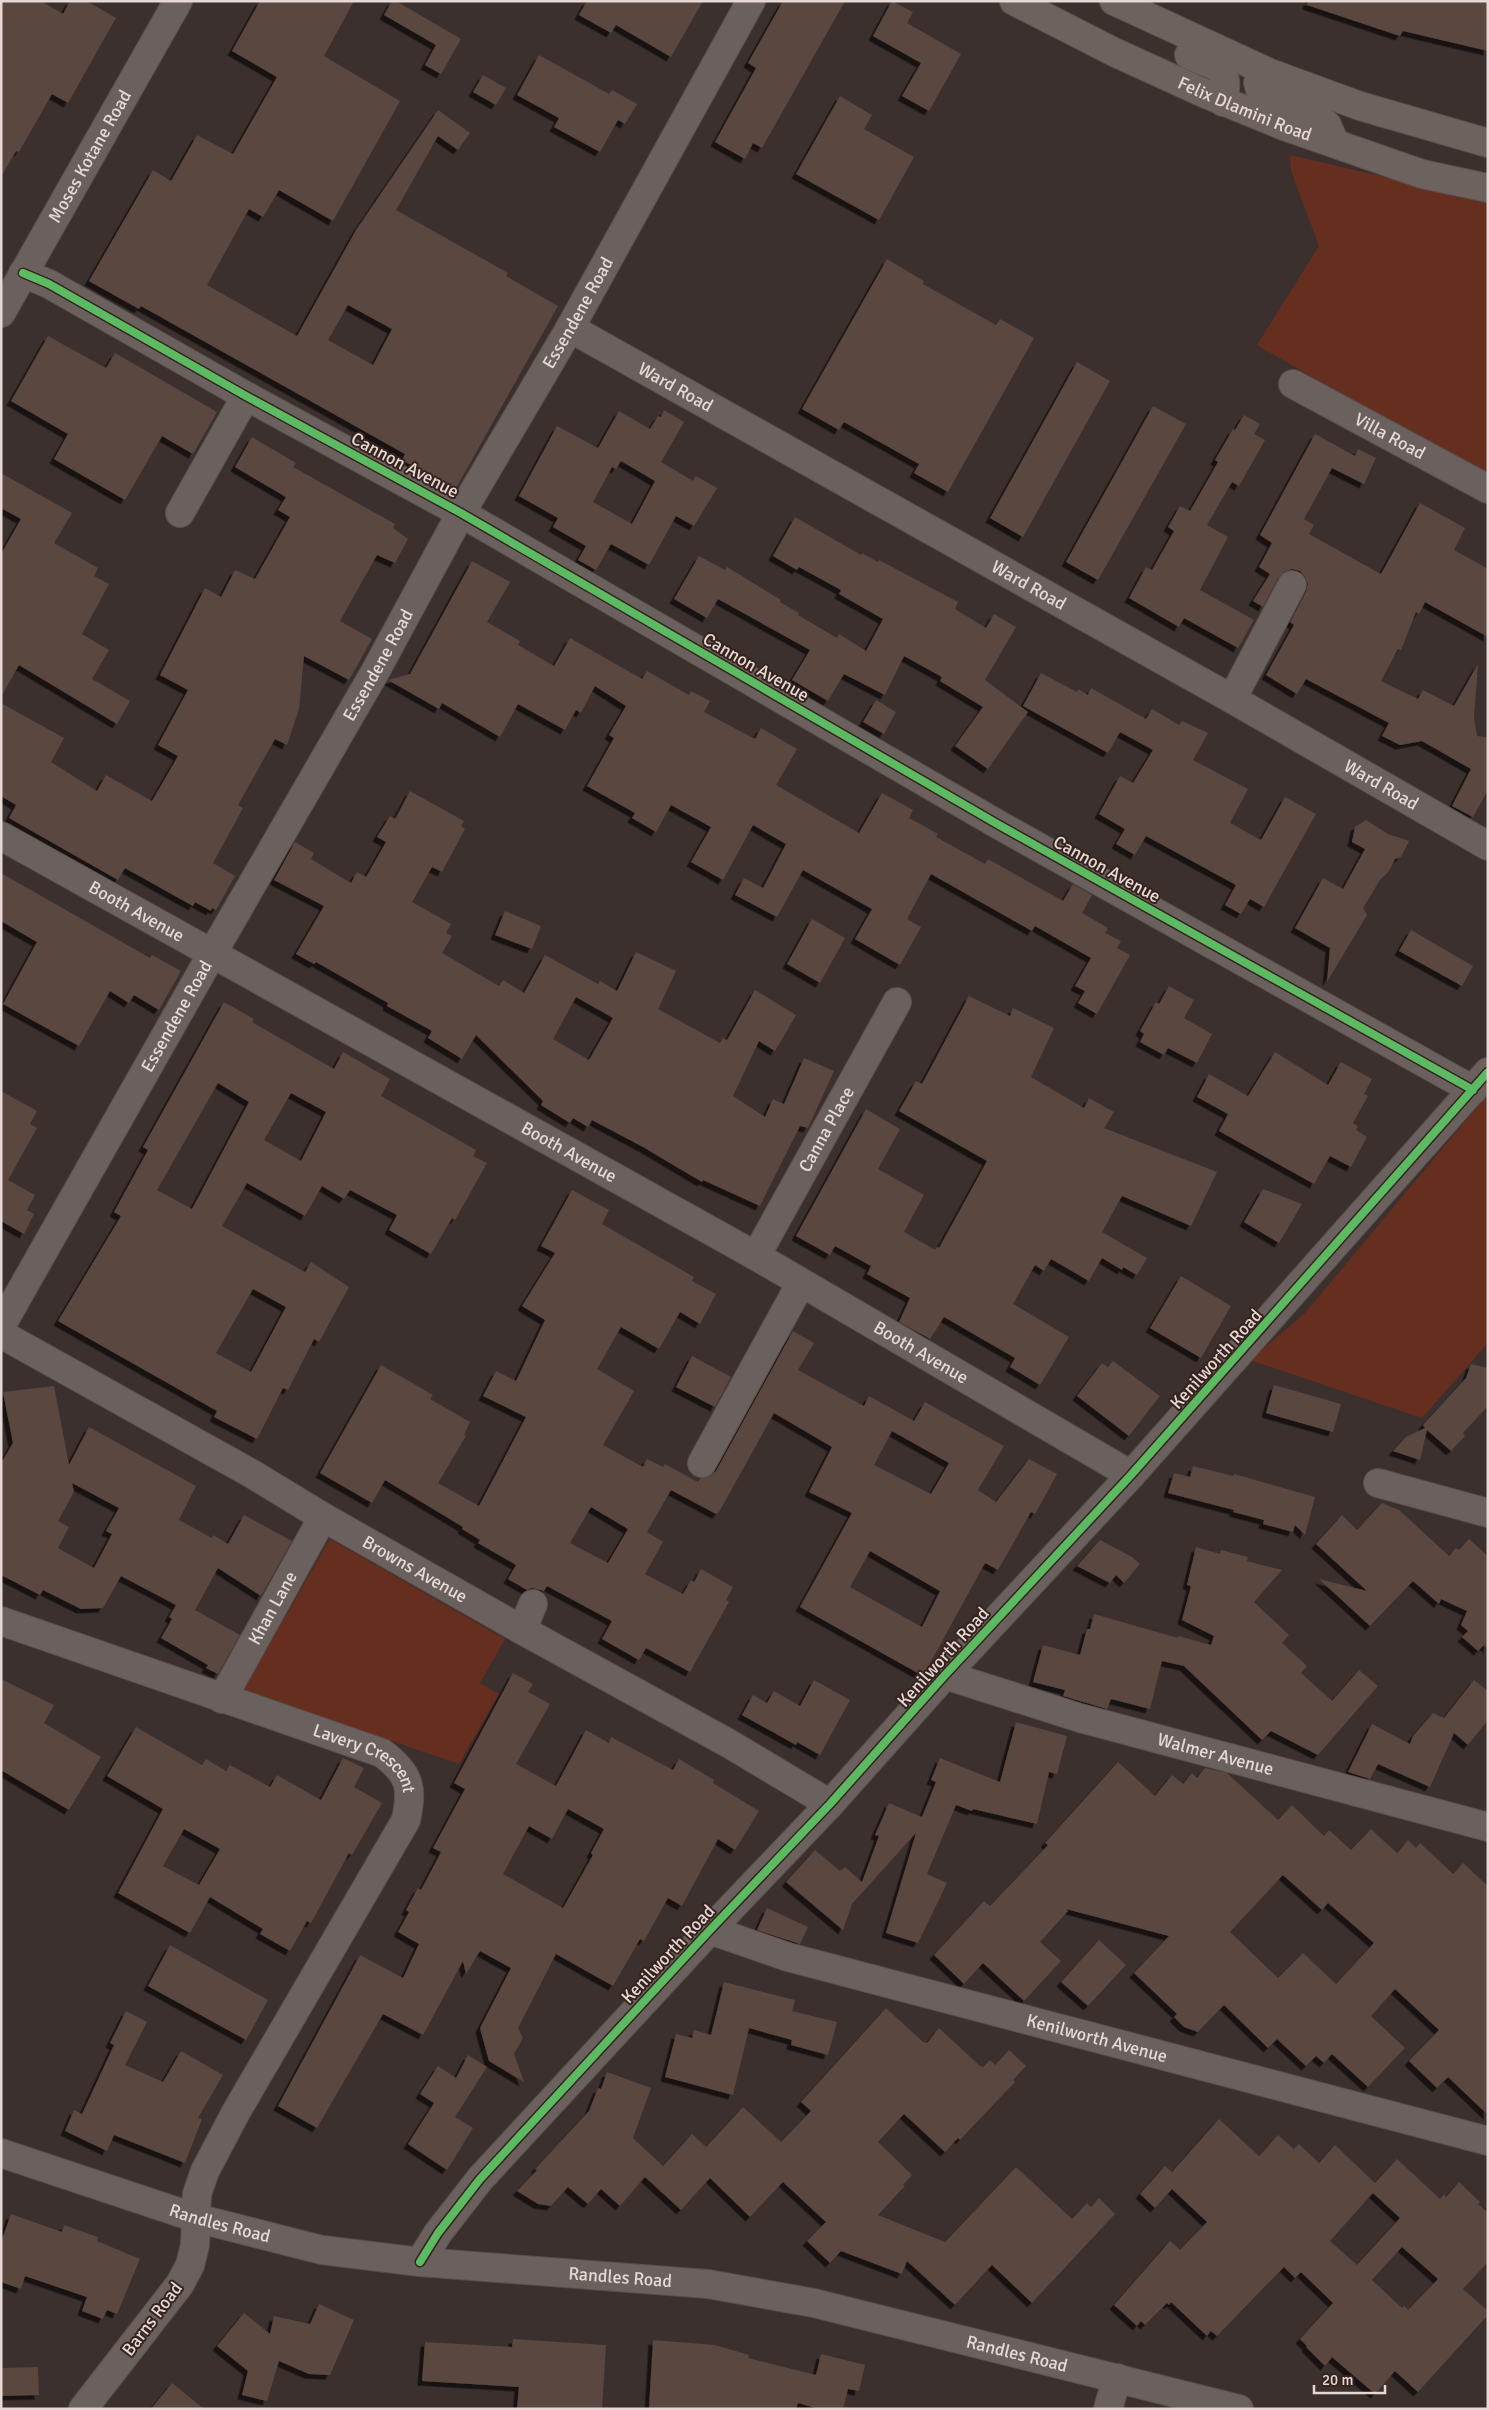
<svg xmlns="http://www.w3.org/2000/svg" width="1489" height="2410" viewBox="0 0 1489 2410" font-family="Signika,sans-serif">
	<defs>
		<filter id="shadow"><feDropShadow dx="-4.5" dy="4.5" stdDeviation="0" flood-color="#0009"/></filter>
	</defs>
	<rect width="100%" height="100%" fill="#3b302d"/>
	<path fill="#652e1f" d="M1290,155L1488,201V479L1257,345L1319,246L1291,171Z
		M1488,1094V1343L1422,1418L1250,1360L1305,1313Z
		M330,1539L505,1639L480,1683L499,1694L459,1764L243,1690Z"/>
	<path fill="#5a4640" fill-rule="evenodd" filter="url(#shadow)" d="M1,1H41L63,14L70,1H87L116,18L68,103L52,94L19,152L16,151L1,177Z
		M260,1H354L324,56L400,101L333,221L279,190L263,217L249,209L207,285L297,336L356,230L438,110L470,133L458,150L438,136L396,210L508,273L506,276L558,306L455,490L402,460L405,454L141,306L139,309L89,281L153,170L171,181L197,135L233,154L277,77L232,51ZM348,305L392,329L373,365L328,340Z
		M392,1H396L461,39L441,74L425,65L436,45L384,15Z
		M587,1H703L671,57L616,25L611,33L579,15Z
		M783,1H845L762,148L753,143L745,159L715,142L756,68L748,63Z
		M892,1L913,12L907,23L961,54L929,111L902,96L921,63L873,36Z
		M1308,1H1488V51L1403,31L1400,36L1307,5Z
		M539,55L609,94L612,90L637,104L625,124L618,120L600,152L554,127L559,118L517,95Z
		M483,75L506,88L496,105L473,92Z
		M840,96L872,115L864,129L914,157L879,220L796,174Z
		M887,259L924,281L923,284L996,325L1000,319L1034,338L948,492L914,473L919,464L844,422L839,430L802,409Z
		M48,336L106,368L115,353L217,412L193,454L162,436L125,500L54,459L68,434L11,401Z
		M1077,362L1110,381L1023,537L990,518Z
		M1153,406L1186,424L1098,580L1066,562Z
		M664,410L684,422L661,462L693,481L696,476L717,488L694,526L676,516L649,565L611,544L596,570L578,560L586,546L553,527L558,518L519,496L557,426L598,448L619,411L650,429L658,416L661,417ZM621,461L655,481L632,524L593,502L612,467L616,469Z
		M1244,415L1260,424L1254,434L1265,440L1239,486L1232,482L1207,525L1228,537L1200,590L1254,620L1238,648L1184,618L1179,627L1129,598L1146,567L1152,570L1174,531L1168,527L1180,506L1190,511L1218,462L1215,460L1233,429L1235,430Z
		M1315,434L1355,456L1358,449L1376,458L1364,484L1332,468L1304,519L1314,525L1309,534L1381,574L1420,503L1465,528L1454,550L1488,569V637L1425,602L1419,614L1416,612L1401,650L1398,649L1381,681L1418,699L1423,690L1454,706L1478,664L1474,718L1477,736L1486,737L1488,742V790L1473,817L1452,806L1471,769L1422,741L1400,745L1382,736L1389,723L1306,679L1297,694L1266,675L1294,625L1290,622L1306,592L1308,584L1305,577L1300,571L1292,569L1284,572L1278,578L1263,607L1253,601L1270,574L1259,567L1272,543L1260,535Z
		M252,437L296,463L293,467L395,524L393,528L408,539L395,563L377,555L340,621L372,639L349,680L304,656L299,709L287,745L275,739L238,805L243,808L213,863L235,876L216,910L212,908L211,911L195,902L193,906L125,868L118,880L9,818L16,805L1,796V703L64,738L51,762L97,791L106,775L152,801L178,756L158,745L188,690L160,675L205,588L221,597L235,570L255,579L290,517L278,510L286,497L235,467Z
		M1,473L72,513L54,543L98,568L94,576L109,584L82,634L109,650L92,679L130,701L117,724L19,665L1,697V554L21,519L1,508Z
		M795,517L861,555L862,553L878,562L879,560L958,602L955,609L986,628L994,614L1016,627L985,680L1028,712L988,769L955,746L983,707L940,681L942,677L904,656L885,695L844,674L828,701L792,680L810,650L718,599L707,618L674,599L699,556L725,570L727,567L781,600L780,602L799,613L798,615L837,638L839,634L866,651L883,619L839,594L841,590L799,567L797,570L773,556Z
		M472,561L510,582L487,622L520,641L518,645L554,666L570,638L642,679L647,671L689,695L691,691L710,701L704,712L755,739L761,728L797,749L776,785L859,833L882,793L913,810L909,818L938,834L936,837L985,864L988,859L1063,901L1073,884L1092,895L1082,913L1108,928L1105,933L1121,941L1117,948L1130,955L1097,1014L1078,1003L1085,991L1075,986L1091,958L1035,926L1032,931L931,874L907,919L921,927L900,965L855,939L872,909L803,870L777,917L735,895L744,878L763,888L786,844L753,825L723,880L691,862L711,827L671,805L656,832L632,818L635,813L587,786L614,738L609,735L626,706L595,686L581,713L576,710L565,730L518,704L500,737L442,703L439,709L388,680L410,674Z
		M1041,673L1077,692L1078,689L1088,695L1091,688L1146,719L1152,709L1179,725L1182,721L1208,733L1193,760L1248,789L1230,823L1261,840L1285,797L1316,814L1264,907L1250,899L1241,914L1225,905L1236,885L1146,836L1135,855L1116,844L1125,829L1099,814L1120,776L1133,783L1153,750L1120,732L1108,753L1023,706Z
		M876,700L896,712L884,734L863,722Z
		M410,791L464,821L461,826L465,829L442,872L432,867L412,902L451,924L446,933L452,936L442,953L499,986L503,980L524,993L545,955L598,984L600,981L617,991L636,952L676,971L658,1009L720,1043L723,1038L727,1040L755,990L796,1015L775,1051L759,1041L733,1096L765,1117L773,1099L784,1104L804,1058L834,1071L808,1128L800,1126L760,1206L703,1180L702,1182L643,1147L592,1120L588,1127L573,1118L570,1123L541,1105L543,1101L476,1035L462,1059L428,1038L432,1031L387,1006L388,1003L316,962L314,964L296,954L324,906L274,880L295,842L314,853L311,859L351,883L357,872L366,877L386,842L377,837L390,816L395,819ZM576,997L613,1018L589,1060L553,1039Z
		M1366,820L1388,834L1409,841L1401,857L1395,859L1389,871L1380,880L1363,908L1367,915L1327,982L1330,948L1295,928L1323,878L1343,889L1365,849L1352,842L1355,827Z
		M1,873L150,958L152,955L181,971L159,1010L134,995L129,1003L110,991L79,1046L3,1004L37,942L1,921Z
		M505,911L541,926L532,949L495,935Z
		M812,919L845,938L820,983L787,964Z
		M1411,930L1473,966L1462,986L1399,951Z
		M1169,986L1194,1000L1184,1018L1212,1034L1197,1063L1168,1048L1164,1055L1140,1042L1144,1034L1140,1031L1156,1002L1159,1004Z
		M969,996L1010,1016L1013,1008L1054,1028L1031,1077L1084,1108L1089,1098L1114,1112L1104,1128L1217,1172L1191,1226L1122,1196L1102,1232L1147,1258L1137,1275L1123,1267L1122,1270L1102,1258L1089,1281L1051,1259L1044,1271L1035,1265L1013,1304L1069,1337L1040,1385L1010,1367L1015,1358L944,1317L930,1339L899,1322L910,1298L867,1274L871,1266L835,1246L830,1255L796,1236L866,1109L900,1129L878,1169L924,1195L904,1232L935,1250L937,1247L939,1248L987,1161L899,1111L916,1081L922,1084Z
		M224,1002L254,1019L252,1022L334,1069L343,1052L390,1079L381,1096L476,1150L473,1156L487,1163L455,1220L452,1218L431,1254L389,1230L397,1215L350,1190L344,1199L322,1186L305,1216L247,1183L222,1226L305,1272L311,1262L349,1287L319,1342L314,1339L288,1390L283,1388L257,1439L214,1417L217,1411L58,1321L121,1216L114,1212L148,1150L143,1147ZM218,1083L249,1102L192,1209L157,1190ZM291,1093L326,1112L301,1161L264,1140ZM253,1289L286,1307L251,1372L216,1353Z
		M1275,1052L1328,1085L1341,1062L1372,1079L1364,1094L1368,1096L1353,1123L1358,1126L1356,1130L1367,1137L1351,1167L1330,1156L1314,1184L1219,1131L1228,1114L1197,1097L1209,1074L1248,1096Z
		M1,1091L37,1111L30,1124L37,1128L8,1180L35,1195L27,1210L34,1214L24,1234L1,1221Z
		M1263,1189L1302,1204L1279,1243L1244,1222Z
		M572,1190L609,1210L602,1224L694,1277L692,1281L716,1294L700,1324L680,1312L659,1349L621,1327L597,1369L634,1391L603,1445L643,1467L647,1459L663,1467L665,1464L698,1482L701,1478L710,1476L716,1471L793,1331L814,1343L798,1370L864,1406L869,1396L914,1421L925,1402L1004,1446L978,1490L996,1502L1029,1459L1057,1474L1035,1514L1031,1512L998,1570L985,1563L923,1676L800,1607L852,1513L809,1492L832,1447L774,1413L719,1512L716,1514L671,1490L647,1532L663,1542L645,1574L683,1594L691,1580L694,1582L701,1569L733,1587L726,1600L729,1602L690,1672L646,1648L639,1660L602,1639L612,1621L547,1586L544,1591L532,1588L527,1590L508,1579L516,1565L478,1543L480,1540L462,1529L463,1527L385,1480L372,1503L320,1473L381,1365L433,1395L430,1399L470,1422L464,1435L466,1436L438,1483L479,1506L526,1417L483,1396L496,1371L516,1381L545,1320L522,1306L555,1253L541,1246ZM892,1431L949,1463L931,1494L874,1465ZM591,1507L628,1529L608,1563L570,1543ZM870,1551L940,1591L922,1627L850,1587Z
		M1181,1276L1231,1306L1201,1358L1150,1328Z
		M692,1356L731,1377L715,1407L676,1387Z
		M1113,1361L1160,1396L1129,1436L1077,1396L1102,1363L1108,1367Z
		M1471,1364L1488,1368V1406L1463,1433L1465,1436L1451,1451L1427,1430L1420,1460L1393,1451L1406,1437L1425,1428L1423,1425L1466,1378Z
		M1274,1385L1341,1404L1333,1432L1266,1413Z
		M54,1386L69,1465L89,1427L196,1486L179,1520L212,1538L213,1535L228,1544L244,1515L292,1541L261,1596L218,1568L195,1610L240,1635L218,1674L206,1668L208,1665L161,1638L172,1619L169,1617L176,1605L121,1576L103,1608L81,1609L43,1590L40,1595L1,1575V1463L13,1443L3,1392ZM72,1483L119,1508L106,1531L112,1534L94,1568L58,1548L69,1527L58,1521L74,1492Z
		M1193,1466L1233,1476L1234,1474L1315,1497L1305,1535L1295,1525L1293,1532L1263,1524L1264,1520L1233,1512L1234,1510L1168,1493L1174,1473L1190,1477Z
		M1382,1503L1399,1510L1449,1556L1456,1548L1459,1550L1469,1539L1488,1556V1649L1484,1645L1478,1651L1462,1637L1468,1631L1461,1625L1467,1611L1441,1599L1439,1604L1413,1581L1370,1626L1319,1579L1367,1591L1316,1544L1342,1515L1357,1530Z
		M1100,1540L1132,1557L1140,1564L1124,1583L1116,1575L1110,1583L1077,1566Z
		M1196,1547L1220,1554L1221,1550L1248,1557L1247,1561L1282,1570L1254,1602L1289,1635L1282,1643L1307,1666L1301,1673L1332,1701L1359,1670L1378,1686L1318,1755L1271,1731L1262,1740L1184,1666L1162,1661L1150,1709L1111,1699L1107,1709L1063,1696L1065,1690L1033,1682L1043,1645L1080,1655L1087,1629H1090L1094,1614L1178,1638V1636L1211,1645L1214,1636L1182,1620L1191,1586L1187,1585Z
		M513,1673L533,1684L528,1692L550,1704L516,1764L556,1786L586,1730L609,1743L611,1737L673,1770L679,1759L714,1780L713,1783L759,1811L735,1850L718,1839L682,1906L668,1898L644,1941L640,1939L613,1986L556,1954L518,2028L523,2038L514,2054L524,2082L489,2061L480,2028L511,1968L480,1951L466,1974L463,1961L423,2035L383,2014L317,2128L278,2106L360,1955L403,1978L419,1944L398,1932L409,1912L406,1910L418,1888L421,1890L441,1852L433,1848L465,1789L454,1783ZM568,1809L604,1829L591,1853L593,1855L563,1908L503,1874L529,1826L552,1839Z
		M1,1679L54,1705L44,1723L101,1757L69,1810L1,1770Z
		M814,1680L850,1700L820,1755L797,1742L796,1745L742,1715L753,1695L767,1703L774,1691L800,1706Z
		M1474,1680L1488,1691V1720L1468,1745L1454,1733L1430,1787L1378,1764L1370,1779L1348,1772L1372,1724L1410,1744L1413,1736L1433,1713L1444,1718Z
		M1016,1722L1067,1736L1057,1774L1049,1772L1037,1824L973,1809L972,1811L956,1805L927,1874L947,1883L918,1943L886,1933L916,1833L852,1904L843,1930L786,1882L815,1850L840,1871L845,1867L862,1882L879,1836L875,1835L889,1803L922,1817L936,1782L931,1780L940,1758L1000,1782Z
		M136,1727L202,1765L206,1759L226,1771L230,1765L270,1787L277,1775L321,1800L343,1758L364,1768L354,1787L382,1803L352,1855L349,1853L311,1923L307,1921L290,1951L260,1934L263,1929L210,1897L190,1933L118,1893L163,1809L107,1776ZM184,1829L220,1849L199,1885L163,1866Z
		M1118,1762L1155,1796L1172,1775L1183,1784L1192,1773L1197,1778L1205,1768L1227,1773L1278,1820L1292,1805L1324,1836L1329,1830L1351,1850L1371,1829L1397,1853L1408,1840L1416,1848L1420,1843L1453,1874L1463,1863L1488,1886V2115L1448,2077L1437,2088L1409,2061L1439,2030L1395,1989L1371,2016L1405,2048L1368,2087L1332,2054L1324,2063L1316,2056L1306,2066L1277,2039L1268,2048L1224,2005L1198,2032L1184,2027L1174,2017L1177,2014L1134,1973L1169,1936L1066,1909L1068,1911L1040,1942L1061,1961L1024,2001L983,1963L964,1984L934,1955L984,1901L990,1906L1048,1845L1045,1843ZM1283,1875L1322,1910L1328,1903L1374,1943L1336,1984L1303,1953L1278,1978L1230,1932Z
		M767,1908L808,1927L800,1944L757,1930Z
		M1099,1940L1126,1965L1088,2006L1061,1982Z
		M170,1945L268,2000L246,2040L148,1986Z
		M724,1982L795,2000L792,2011L837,2022L828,2055L791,2045L792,2040L749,2028L733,2095L665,2077L676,2034L692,2038L694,2030L711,2035Z
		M886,2008L923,2042L927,2043L939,2028L980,2066L983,2067L990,2060L995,2065L1009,2050L1026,2066L1013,2080L1015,2082L960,2140L958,2138L945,2152L904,2114L878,2142L912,2175L903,2185L905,2186L878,2215L945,2242L1016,2167L1072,2219L1087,2203L1091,2207L1099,2198L1115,2214L1032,2303L992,2265L955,2305L907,2261L902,2274L841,2251L830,2263L807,2241L826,2222L783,2182L750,2217L710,2178L681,2210L645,2177L620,2206L601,2189L588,2204L568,2187L551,2206L538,2204L517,2191L537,2170L535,2169L589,2111L598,2088L601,2089L607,2072L651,2088L633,2138L663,2166L692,2134L706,2147L743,2107L781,2142L811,2111L801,2102Z
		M126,2011L147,2022L125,2065L163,2082L181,2051L223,2075L198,2118L202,2119L185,2163L114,2135L107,2151L65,2131L74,2110L82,2114L114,2045L110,2043Z
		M468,2055L487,2067L455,2117L473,2128L447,2170L408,2144L434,2103L420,2094L438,2066L456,2078Z
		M1219,2119L1259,2156L1278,2135L1294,2149L1299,2144L1319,2163L1335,2145L1375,2183L1397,2159L1440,2199L1444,2194L1446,2197L1459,2182L1480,2202L1478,2204L1488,2213V2262L1463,2289L1488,2311V2315L1418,2392L1395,2371L1375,2394L1332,2357L1325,2366L1306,2347L1307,2346L1300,2339L1333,2303L1301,2272L1295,2278L1284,2267L1217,2336L1211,2331L1207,2336L1171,2302L1169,2305L1167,2303L1145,2325L1141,2321L1137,2326L1114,2305L1170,2241L1180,2250L1207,2222L1172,2189L1155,2208L1140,2194L1165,2166L1172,2172ZM1373,2193L1400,2218L1357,2265L1330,2241ZM1402,2247L1438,2279L1408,2310L1404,2306L1402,2308L1372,2280Z
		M11,2214L62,2232L64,2225L98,2237L97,2241L140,2259L117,2314L107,2310L103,2319L82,2311L87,2297L25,2276L21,2289L1,2282V2242Z
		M319,2304L354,2320L330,2375L309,2374L279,2361L267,2401L242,2395L248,2371L217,2346L244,2313L270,2334L274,2316L310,2324Z
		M513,2339L606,2345L602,2409H517L519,2387L422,2381L425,2342L512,2347Z
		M653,2340L715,2345L749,2355L748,2358L816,2375L821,2354L865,2365L859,2391L848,2389L843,2409H819L798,2403L796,2409H649Z
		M38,2367L39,2395L1,2396V2368Z
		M172,2383L204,2409H151Z"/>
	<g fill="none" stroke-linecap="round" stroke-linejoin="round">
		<g stroke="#594e4c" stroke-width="30">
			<g id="minor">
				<path d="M23,273L49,284L246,396L461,513L999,825L1473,1090"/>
				<path id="s1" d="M570,328L1232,699L1488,846"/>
				<path id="s2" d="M1293,384L1488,489"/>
				<path d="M180,513L246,396"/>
				<path d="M1232,699L1292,585"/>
				<path id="s3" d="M1,836L756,1256L1131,1475"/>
				<path id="s4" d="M756,1256L897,1002"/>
				<path id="s5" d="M1,1326L213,952L375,672L461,513L570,328L751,1"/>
				<path id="s6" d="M1,1334L254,1475L323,1517L522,1630L728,1743L830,1804"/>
				<path d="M702,1463L801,1283"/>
				<path d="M1378,1483L1488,1513"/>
				<path id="s7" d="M1,1621L382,1753C410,1774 413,1787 406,1820L236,2112L205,2171L197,2194L195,2245L190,2265L180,2284L83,2409"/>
				<path d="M522,1630L533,1604"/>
				<path id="s8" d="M945,1675L1080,1718L1488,1827"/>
				<path id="s9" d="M222,1699L323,1517"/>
				<path id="s10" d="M710,1930L788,1957L1488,2141"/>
				<path d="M420,2262L438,2233L480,2179L710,1930L830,1804L945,1675L1131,1475L1488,1072"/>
				<path d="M1108,2409L1117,2378"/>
			</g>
		</g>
		<g stroke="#594e4c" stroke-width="30">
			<g id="tertiary">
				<path id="s11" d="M1,313L178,1"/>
				<path id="s12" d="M1,2153L196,2218L322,2250L420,2262L708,2284L814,2303L1239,2409"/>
			</g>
		</g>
		<g stroke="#594e4c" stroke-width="30">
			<g id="secondary">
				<path id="s13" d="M1014,1L1114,52L1206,94L1284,126L1422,174L1488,188"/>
				<path d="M1114,1L1270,73L1360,106L1488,143"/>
				<path d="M1189,55C1218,68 1231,66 1223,102"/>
				<path d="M1263,70L1258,83L1261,93L1321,120L1327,125L1333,139"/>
			</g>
		</g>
		<use href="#minor" stroke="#6a615f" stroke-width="28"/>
		<use href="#tertiary" stroke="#6a615f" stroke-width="28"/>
		<use href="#secondary" stroke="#6e625f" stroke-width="28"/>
		<g stroke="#36231e" stroke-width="11">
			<path id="cycleway" d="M23,273L49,284L246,396L461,513L999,825L1473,1090
				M420,2262L438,2233L480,2179L710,1930L830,1804L945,1675L1131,1475L1488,1072"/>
		</g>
		<use href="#cycleway" stroke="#5cba63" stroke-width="8"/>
	</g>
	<g text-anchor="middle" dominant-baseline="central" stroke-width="4" stroke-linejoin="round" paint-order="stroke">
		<g font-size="18" fill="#e6d8d4" stroke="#36231e">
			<text stroke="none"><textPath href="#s13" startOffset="255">Felix Dlamini Road</textPath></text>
			<text stroke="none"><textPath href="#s11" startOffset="180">Moses Kotane Road</textPath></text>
			<text stroke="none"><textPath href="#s5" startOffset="1166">Essendene Road</textPath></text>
			<text stroke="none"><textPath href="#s1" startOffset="121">Ward Road</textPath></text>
			<text stroke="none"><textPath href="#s2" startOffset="110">Villa Road</textPath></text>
			<text transform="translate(405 465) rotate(28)">Cannon Avenue</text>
			<text stroke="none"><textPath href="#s1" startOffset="526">Ward Road</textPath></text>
			<text stroke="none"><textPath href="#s5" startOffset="761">Essendene Road</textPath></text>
			<text transform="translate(756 667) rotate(30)">Cannon Avenue</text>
			<text stroke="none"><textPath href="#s1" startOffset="931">Ward Road</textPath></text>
			<text transform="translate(1107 869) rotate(29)">Cannon Avenue</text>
			<text stroke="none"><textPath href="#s3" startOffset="155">Booth Avenue</textPath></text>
			<text stroke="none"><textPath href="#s5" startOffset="356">Essendene Road</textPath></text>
			<text stroke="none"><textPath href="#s4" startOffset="145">Canna Place</textPath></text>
			<text stroke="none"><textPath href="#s3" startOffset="650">Booth Avenue</textPath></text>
			<text stroke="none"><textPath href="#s3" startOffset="1055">Booth Avenue</textPath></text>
			<text transform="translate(1216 1359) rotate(-48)">Kenilworth Road</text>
			<text stroke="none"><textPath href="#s6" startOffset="476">Browns Avenue</textPath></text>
			<text stroke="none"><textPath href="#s9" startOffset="104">Khan Lane</textPath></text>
			<text transform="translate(943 1657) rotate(-48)">Kenilworth Road</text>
			<text stroke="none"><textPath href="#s8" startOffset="282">Walmer Avenue</textPath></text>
			<text stroke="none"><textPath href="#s7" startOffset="392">Lavery Crescent</textPath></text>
			<text transform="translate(668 1954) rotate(-47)">Kenilworth Road</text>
			<text stroke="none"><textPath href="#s10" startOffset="402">Kenilworth Avenue</textPath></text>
			<text stroke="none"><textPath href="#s12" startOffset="230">Randles Road</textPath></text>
			<text stroke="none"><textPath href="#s12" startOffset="635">Randles Road</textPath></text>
			<text transform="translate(152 2319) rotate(-53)">Barns Road</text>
			<text stroke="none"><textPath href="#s12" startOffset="1040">Randles Road</textPath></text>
		</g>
	</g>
	<rect width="1489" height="2410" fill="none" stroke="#e6d8d4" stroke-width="5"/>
	<path d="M1314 2385v8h71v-8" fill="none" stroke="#e6d8d4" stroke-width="2.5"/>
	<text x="1322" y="2385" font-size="15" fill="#e6d8d4" stroke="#36231e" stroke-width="4" paint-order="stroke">20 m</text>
</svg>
